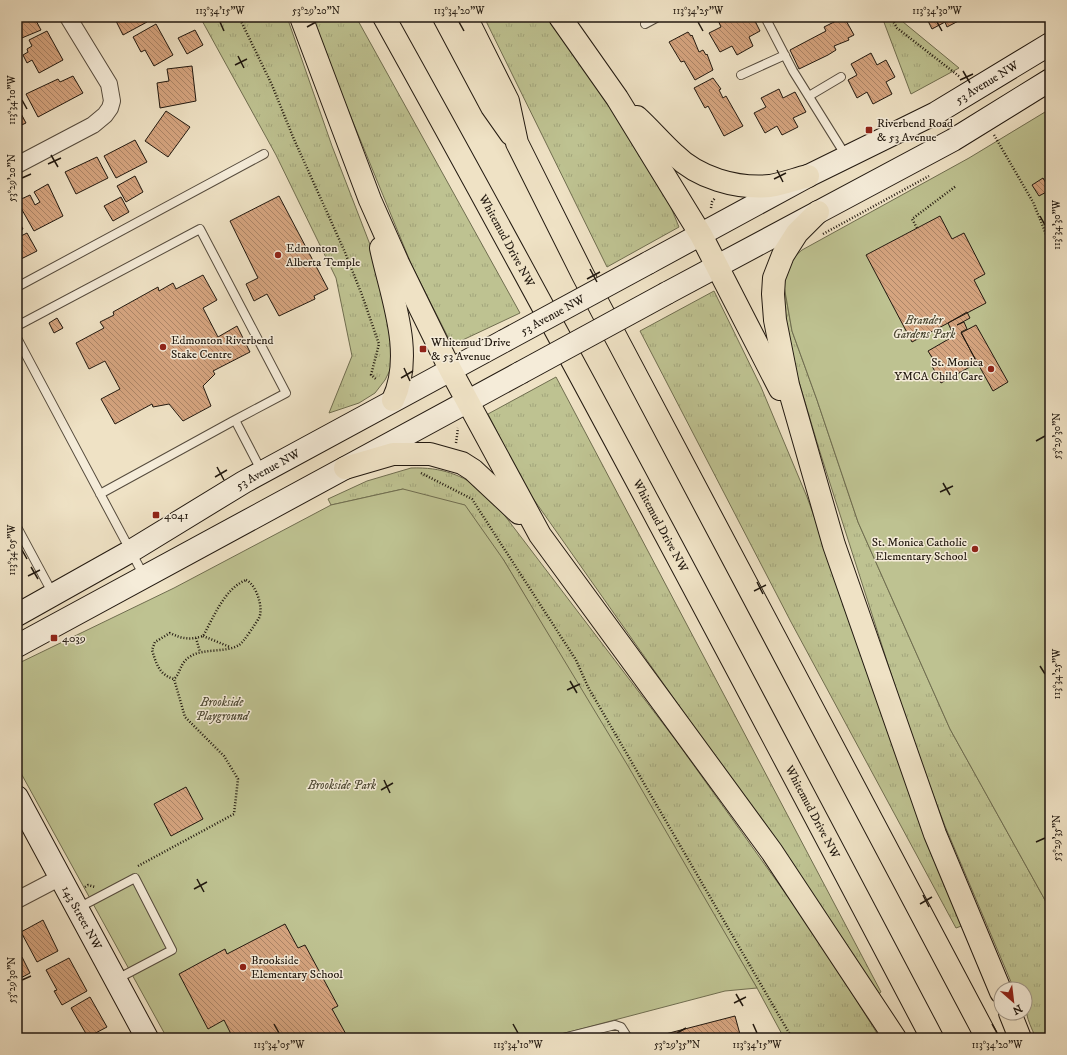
<svg xmlns="http://www.w3.org/2000/svg" width="1067" height="1055" viewBox="0 0 1067 1055" font-family="'IM FELL DW Pica',serif">
	<defs>
		<pattern id="grass-tufts" width="24" height="20" patternUnits="userSpaceOnUse"><rect width="24" height="20" fill="#bec291"/><path d="M3 7l-1-3M5 7V3M7 7l1-3M15 17l-1-3M17 17v-4M19 17l1-3" fill="none" stroke="#a3a67c"/></pattern>
		<pattern id="building-back-hatch" width="6" height="6" patternUnits="userSpaceOnUse"><rect width="6" height="6" fill="#d5a47f"/><path d="M-1 5l2 2M0 0l6 6M5-1l2 2" fill="none" stroke="#ac8567"/></pattern>
	</defs>
	<rect width="100%" height="100%" fill="#efe2c5"/>
	<filter id="stains"><feTurbulence type="fractalNoise" baseFrequency=".005" numOctaves="4"/><feColorMatrix values="0 0 0 0 .2 0 0 0 0 .09 0 0 0 0 .02 0 0 0 .5 -.17"/></filter>
	<radialGradient id="worn" r=".72"><stop offset=".6" stop-color="#630" stop-opacity="0"/><stop offset="1" stop-color="#630" stop-opacity=".3"/></radialGradient>
	<path fill="url(#grass-tufts)" stroke="#706e50" d="M200,17H287L332,146L374,255L395,360L385,380L375,393L359,403L329,413L352,356L336,278L276,155Z
		M310,17H356L520,313L452,345L412,266Z
		M484,17H546L621,120L663,188L679,227L607,267Z
		M882,17H897L959,68L911,94Z
		M783,280L792,331L817,400L858,522L950,729L1050,909V1038H1036C1026,1017 1025,1012 1025,989H1014L945,826L911,736L819,449L791,355L781,309Z
		M714,291L761,387L807,497L964,925L956,928L791,622L640,331Z
		M556,377L881,992L877,995L794,869L525,487L488,414Z
		M411,468C443,467 460,475 486,491L677,742L816,936L880,1038H784L757,988L503,559L403,489L331,505L328,499L367,481Z"/>
	<path fill="#bec291" stroke="#706e50" d="M1050,109V909L950,729L858,522L817,400L792,331L783,280L788,262L802,250L969,158Z
		M403,489L465,505L503,559L628,766L757,988L725,991L546,1038H167L17,766V664L174,588L331,505Z"/>
	<path fill="url(#building-back-hatch)" stroke="#221910" d="M17,17H34L41,30L17,40Z
		M114,17H144L147,22L123,35Z
		M718,17H753L760,31L749,37L753,46L737,55L732,46L720,52L709,33L721,27L717,18Z
		M844,17L854,35L848,38L849,40L834,46L836,50L828,55L799,69L790,50L826,31L824,27Z
		M926,17H966L947,27L945,22L932,29Z
		M156,24L173,55L154,66L145,50L141,52L133,37Z
		M195,30L203,45L187,54L178,38Z
		M47,31L63,60L39,73L32,60L27,63L23,55L28,52L27,49L32,46L29,40Z
		M688,32L691,36L692,35L699,52L703,50L706,55L707,54L713,70L695,80L684,61L681,62L669,42Z
		M871,53L877,65L886,60L895,77L886,82L892,94L873,104L867,92L857,98L848,80L857,75L851,64Z
		M192,66L196,101L160,108L157,83L169,81L167,69Z
		M73,76L83,93L38,117L26,94L58,79L60,82Z
		M713,78L721,89L719,90L723,98L726,96L743,126L724,136L708,106L705,108L694,88Z
		M779,89L783,98L795,92L806,112L793,118L798,127L782,135L777,126L765,133L754,113L766,107L761,98Z
		M17,106L26,123L17,127Z
		M166,111L190,127L168,157L145,141Z
		M135,140L147,162L116,178L104,156Z
		M97,157L108,178L76,194L65,172Z
		M135,176L143,192L126,202L117,186Z
		M1043,178L1050,190L1039,196L1032,185Z
		M48,184L63,216L34,231L17,201L30,195L35,205L40,202L34,192Z
		M279,196L328,289L314,296L315,299L279,316L267,294L254,301L246,284L258,278L230,221Z
		M121,197L129,212L113,221L104,206Z
		M940,216L952,239L964,233L985,274L974,280L986,303L912,342L866,255Z
		M17,218L23,229L17,232Z
		M27,233L37,251L21,259L17,252V238Z
		M203,275L217,300L203,308L218,337L237,326L250,352L213,371L215,374L203,386L211,406L183,421L169,404L153,407L152,404L115,424L101,399L120,389L105,361L89,369L76,343L104,328L100,322L114,315L113,312L158,287L159,291L173,283L176,289Z
		M967,312L970,318L957,325L964,322L967,329L961,332L977,363L941,383L932,366L936,364L928,351L954,336L948,323Z
		M57,318L63,328L54,333L49,323Z
		M976,325L1008,382L993,391L961,333Z
		M186,787L203,819L171,836L154,804Z
		M43,920L58,951L37,962L21,932Z
		M285,924L298,948L305,945L338,1006L332,1009L347,1036L342,1038H233L224,1020L208,1029L179,974L225,949L227,954Z
		M22,957L30,973L17,980V960Z
		M69,958L87,991L62,1005L54,991L57,990L46,970Z
		M90,997L107,1027L88,1037L71,1008Z
		M735,1016L741,1038H650Z"/>
	<g fill="none" stroke-linecap="round" stroke-linejoin="round">
		<g stroke="#554b3d" stroke-width="10">
			<path id="lane" d="M765,17L793,71L846,156
				M645,24L658,17
				M741,75L785,55
				M809,96L841,77
				M17,287L264,154
				M17,326L200,229L286,393L235,420
				M17,338L144,576
				M100,494L235,420L262,472
				M17,527L53,594
				M78,908L135,878L172,950L117,979
				M563,1038L615,1025L621,1027L628,1038"/>
		</g>
		<g stroke="#554b3d" stroke-width="18">
			<path id="street" d="M17,165L93,125L105,115L110,108L112,101L109,84L68,17
				M17,900L61,877"/>
		</g>
		<g stroke="#221910" stroke-width="24">
			<g id="secondary">
				<path id="s1" d="M648,263L808,176L936,113L1050,44"/>
				<path d="M667,293L953,140L1050,80"/>
				<path id="s2" d="M17,615L131,551L244,482L504,341"/>
				<path d="M17,646L520,373"/>
				<path id="s3" d="M17,797L147,1038"/>
			</g>
		</g>
		<g stroke="#221910" stroke-width="24">
			<g id="highway">
				<path d="M301,17L370,200L398,263L450,369L540,535L772,852L895,1038"/>
				<path id="s4" d="M384,17C572,355 752,696 932,1038"/>
				<path d="M444,17L492,107L511,134"/>
				<path d="M466,17L508,101L517,143L583,275L987,1038"/>
				<path d="M560,17L617,98L701,235L780,389"/>
				<path d="M637,117C650,129 661,142 674,154C698,178 736,189 770,186C782,184 796,179 808,176"/>
				<path d="M818,212L797,233L783,255L774,278L773,294L775,320L788,385L834,545L935,834L1001,992"/>
				<path d="M381,248C391,295 415,354 393,400"/>
				<path d="M345,468L393,454H430L462,463L473,470L519,513"/>
				<path d="M1010,1013L1020,1038"/>
			</g>
		</g>
		<path stroke="#221910" stroke-width="2.5" stroke-dasharray="1 2" stroke-linecap="butt" d="M239,17L272,85L293,137L344,250L362,295L379,344L371,375L376,379
			M891,17L897,28L960,77
			M994,135L1033,202L1050,244
			M711,208L712,202L715,198
			M917,228L912,219L956,186
			M823,234L929,176
			M456,443L458,428
			M421,473L472,499L576,660L588,687L792,1038
			M246,580C256,584 264,608 259,618C256,623 243,643 239,645C226,653 204,648 191,656C179,663 181,673 174,679C159,675 156,663 152,650L155,642L170,633C182,639 190,640 203,636C214,617 224,589 246,580Z
			M203,636L230,647
			M196,638L200,652
			M138,866L234,814L238,779L224,756L185,717L174,679
			M85,887L88,885L95,887"/>
		<use href="#lane" stroke="#f5ecd9" stroke-width="8"/>
		<use href="#street" stroke="#f5ecd9" stroke-width="16"/>
		<use href="#secondary" stroke="#f5ecd9" stroke-width="22"/>
		<use href="#highway" stroke="#efe2c5" stroke-width="22"/>
		<g stroke="#221910" stroke-width="24" stroke-linecap="butt">
			<g id="secondary-bridge">
				<path id="s5" d="M504,341L648,263"/>
				<path d="M520,373L667,293"/>
			</g>
		</g>
		<use href="#secondary-bridge" stroke="#f5ecd9" stroke-width="22"/>
	</g>
	<path fill="none" stroke="#221910" stroke-width="1.5" d="M220,22L224,31M459,22L464,31M698,22L703,31M937,22L942,31M307,27L316,22M238,56L244,68M235,65L247,59M963,71L970,83M960,80L973,74M22,100L27,109M51,155L58,167M48,164L61,158M777,170L783,182M22,178L31,174M774,179L786,173M1040,216L1045,225M590,269L597,282M587,279L600,272M404,368L410,381M401,378L413,371M1036,441L1045,436M217,467L224,480M215,477L227,470M943,483L950,495M940,492L953,486M22,550L27,559M31,567L38,579M28,576L40,570M757,582L763,594M754,591L766,585M1040,666L1045,674M570,681L577,693M567,690L580,684M384,780L390,793M381,790L393,783M1036,842L1045,838M197,879L204,892M194,889L207,882M923,895L929,907M920,904L932,897M22,980L31,976M736,994L743,1006M734,1003L746,997M274,1024L279,1033M513,1024L518,1033M753,1024L757,1033M992,1024L997,1033M677,1033L686,1028"/>
	<g fill="#8f2418" stroke="#f5ecd9" stroke-width="1.5">
		<rect x="865" y="126" width="8" height="8" rx="2"/>
		<circle cx="278" cy="255" r="4"/>
		<circle cx="163" cy="347" r="4"/>
		<rect x="419" y="345" width="8" height="8" rx="2"/>
		<circle cx="991" cy="369" r="4"/>
		<rect x="152" y="511" width="8" height="8" rx="2"/>
		<circle cx="975" cy="549" r="4"/>
		<rect x="50" y="634" width="8" height="8" rx="2"/>
		<circle cx="243" cy="967" r="4"/>
	</g>
	<g text-anchor="middle" dominant-baseline="central" stroke-width="3" stroke-linejoin="round" paint-order="stroke">
		<g font-size="12" fill="#221910" stroke="#f5ecd9">
			<text stroke="none"><textPath href="#s1" startOffset="384">53 Avenue NW</textPath></text>
			<text stroke="none"><textPath href="#s4" startOffset="255">Whitemud Drive NW</textPath></text>
			<text stroke="none"><textPath href="#s5" startOffset="55">53 Avenue NW</textPath></text>
			<text stroke="none"><textPath href="#s2" startOffset="290">53 Avenue NW</textPath></text>
			<text stroke="none"><textPath href="#s4" startOffset="579">Whitemud Drive NW</textPath></text>
			<text stroke="none"><textPath href="#s4" startOffset="903">Whitemud Drive NW</textPath></text>
			<text stroke="none"><textPath href="#s3" startOffset="137">143 Street NW</textPath></text>
		</g>
		<g font-size="12" fill="#221910" stroke="#f5ecd9" text-anchor="start">
			<text x="877" y="123">Riverbend Road<tspan x="877" dy="14">&amp; 53 Avenue</tspan></text>
			<text x="286" y="248">Edmonton<tspan x="286" dy="14">Alberta Temple</tspan></text>
			<text x="171" y="340">Edmonton Riverbend<tspan x="171" dy="14">Stake Centre</tspan></text>
			<text x="431" y="342">Whitemud Drive<tspan x="431" dy="14">&amp; 53 Avenue</tspan></text>
			<text x="983" y="362" text-anchor="end">St. Monica<tspan x="983" dy="14">YMCA Child Care</tspan></text>
			<text x="164" y="515">4041</text>
			<text x="967" y="542" text-anchor="end">St. Monica Catholic<tspan x="967" dy="14">Elementary School</tspan></text>
			<text x="62" y="638">4039</text>
			<text x="251" y="960">Brookside<tspan x="251" dy="14">Elementary School</tspan></text>
		</g>
		<g font-size="12" font-style="italic" fill="#514c37" stroke="#f5ecd9">
			<text x="924" y="320">Brander<tspan x="924" dy="14">Gardens Park</tspan></text>
			<text x="222" y="702">Brookside<tspan x="222" dy="14">Playground</tspan></text>
			<text x="342" y="785">Brookside Park</text>
		</g>
	</g>
	<rect width="1067" height="1055" fill="none" stroke="#efe2c5" stroke-width="44"/>
	<g transform="translate(1013 1001) rotate(152)"><circle r="19" fill="#f5ecd9" stroke="#a19889"/>
	<path d="M0-3L7 15L0 10L-7 15Z" fill="#8f2418"/>
	<text y="-6" font-size="11" font-weight="bold" text-anchor="middle" fill="#221910">N</text>
	</g>
	<rect x="22" y="22" width="1023" height="1011" fill="none" stroke="#221910" stroke-width="1.5"/>
	<g font-size="10" text-anchor="middle" fill="#221910">
		<text x="220" y="14">113°34'15"W</text>
		<text x="316" y="14">53°29'20"N</text>
		<text x="459" y="14">113°34'20"W</text>
		<text x="698" y="14">113°34'25"W</text>
		<text x="937" y="14">113°34'30"W</text>
		<text transform="translate(11 100) rotate(-90)" y="4">113°34'10"W</text>
		<text transform="translate(11 178) rotate(-90)" y="4">53°29'20"N</text>
		<text transform="translate(1056 225) rotate(-90)" y="4">113°34'30"W</text>
		<text transform="translate(1056 436) rotate(-90)" y="4">53°29'30"N</text>
		<text transform="translate(11 550) rotate(-90)" y="4">113°34'05"W</text>
		<text transform="translate(1056 674) rotate(-90)" y="4">113°34'25"W</text>
		<text transform="translate(1056 838) rotate(-90)" y="4">53°29'35"N</text>
		<text transform="translate(11 980) rotate(-90)" y="4">53°29'30"N</text>
		<text x="279" y="1048">113°34'05"W</text>
		<text x="518" y="1048">113°34'10"W</text>
		<text x="677" y="1048">53°29'35"N</text>
		<text x="757" y="1048">113°34'15"W</text>
		<text x="997" y="1048">113°34'20"W</text>
	</g>
	<rect width="100%" height="100%" filter="url(#stains)"/>
	<rect width="100%" height="100%" fill="url(#worn)"/>
</svg>
